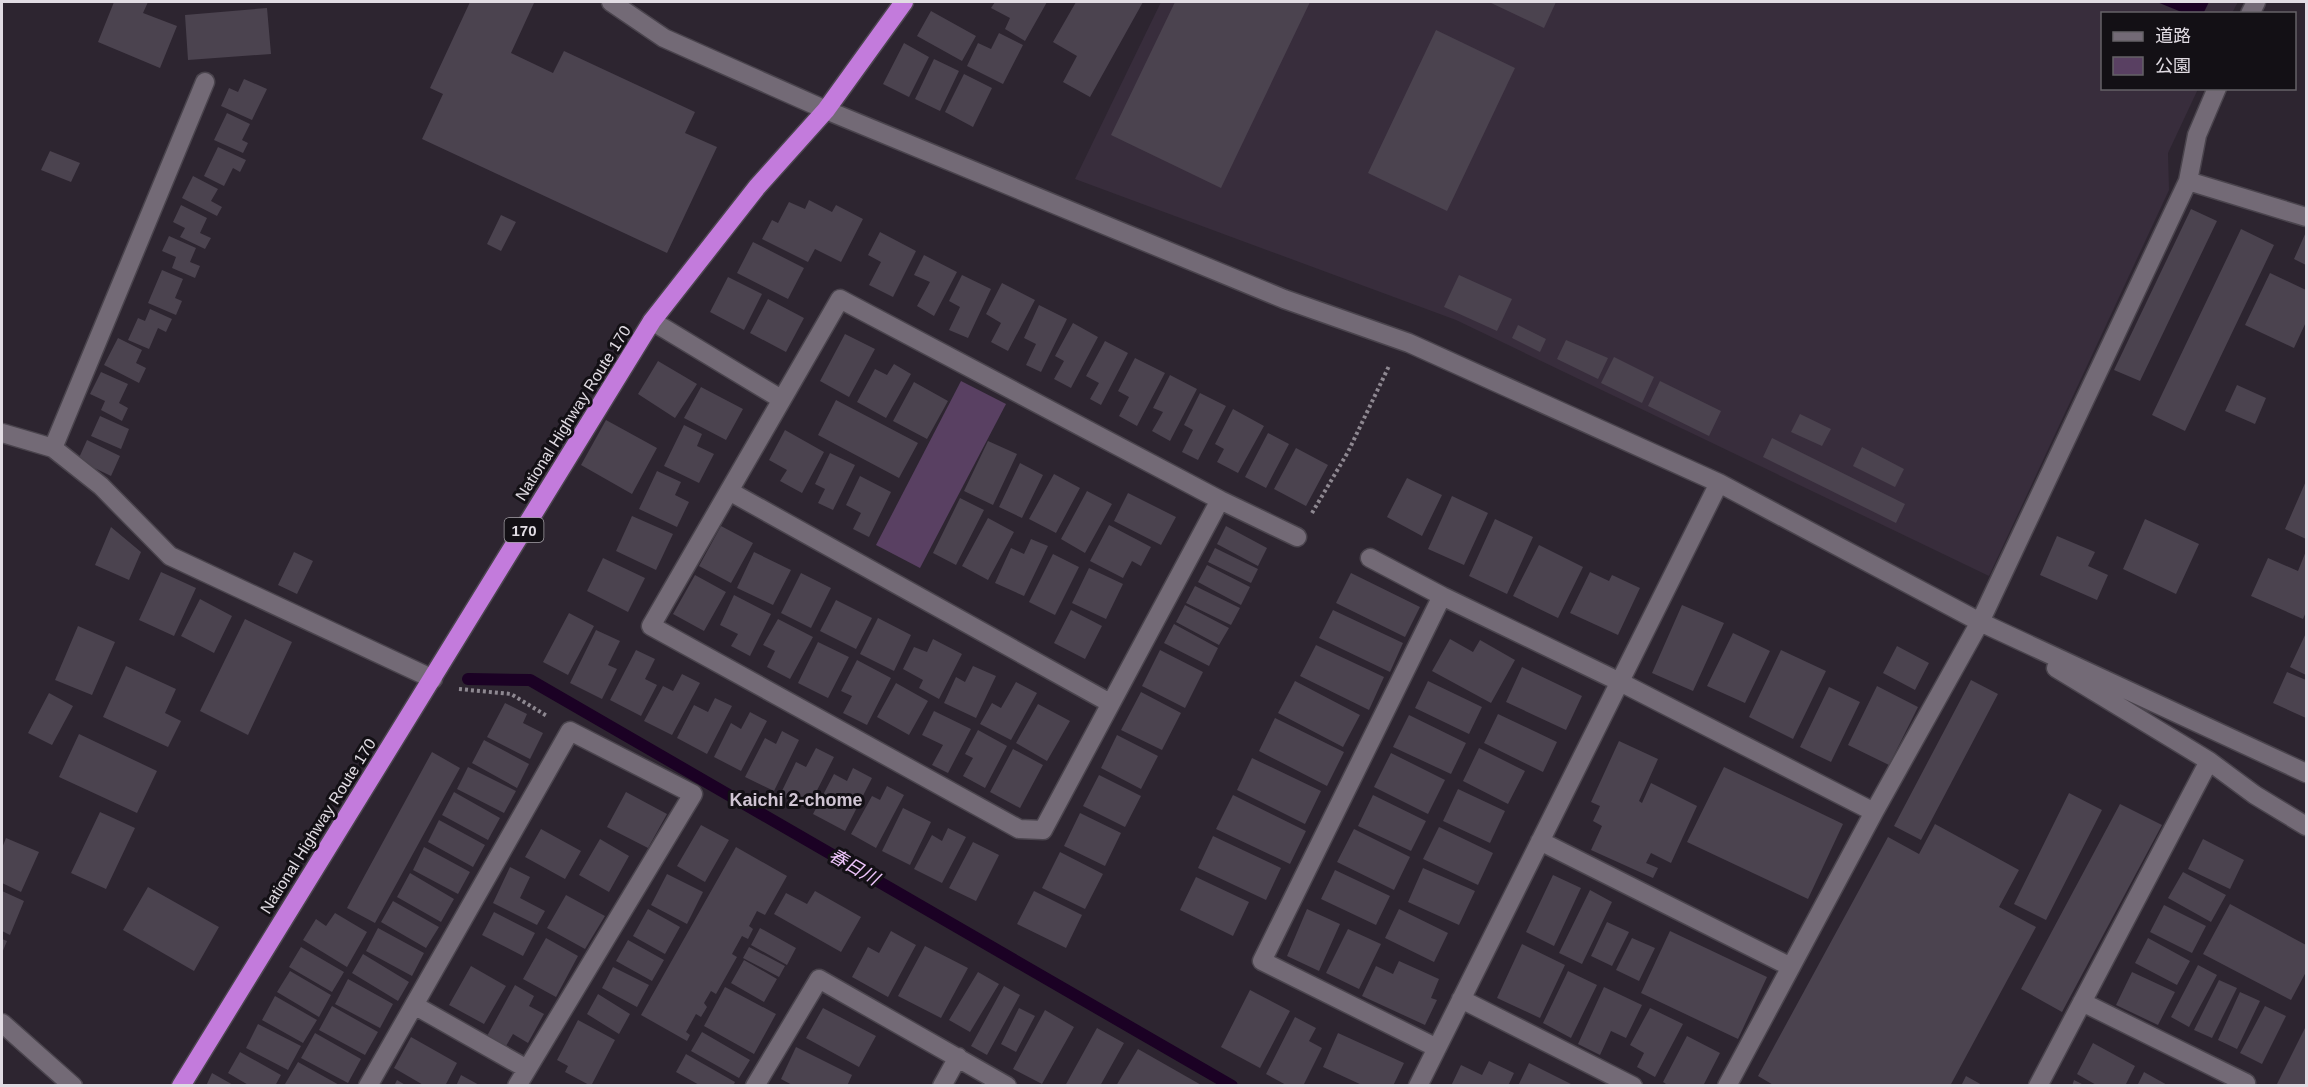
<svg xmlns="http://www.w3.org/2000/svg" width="2308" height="1087" viewBox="0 0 2308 1087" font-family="Arial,'Noto Sans JP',sans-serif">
	<rect width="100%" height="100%" fill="#2d2530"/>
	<path fill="#382d3c" d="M1161,2H2238L2232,13L2102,14V88L2198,89L2168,153L2169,190L1989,576L1456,320L1075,179Z"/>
	<path fill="#594062" d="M961,381L1006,404L920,568L876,545Z"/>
	<path fill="#1b0124" d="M2157,2H2209L2203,14L2184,13Z"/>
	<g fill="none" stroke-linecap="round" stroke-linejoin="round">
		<path stroke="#1b0124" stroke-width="12" d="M468,679L530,680L1232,1086"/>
	</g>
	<path fill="#4b434f" d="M114,2H148L143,13L177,26L160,68L98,42Z
		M470,2L534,3L511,53L553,73L564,51L695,112L685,133L717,147L667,253L422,139L443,94L430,88Z
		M995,2H1047L1025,41L1005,29L1010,18L991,8Z
		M1076,2H1143L1090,97L1063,82L1077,56L1053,42Z
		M1175,2H1310L1221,188L1111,135Z
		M1489,2H1556L1544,28Z
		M267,8L271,54L188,60L185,15Z
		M931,11L976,36L962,61L917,36Z
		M1436,30L1515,68L1447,211L1368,173Z
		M999,33L1023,45L1003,84L967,66L978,43L991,49Z
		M904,43L929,57L909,97L883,84Z
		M934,59L959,71L940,111L915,99Z
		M964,74L992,88L973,127L945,112Z
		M244,79L267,89L252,120L221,106L229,88L238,92Z
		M227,113L250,124L242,140L248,143L243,153L214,140Z
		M218,147L246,160L240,172L233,168L224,186L204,176Z
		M50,151L80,163L71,182L41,170Z
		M193,176L218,189L211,201L222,207L217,216L182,198Z
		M809,200L832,212L836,205L863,219L841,262L815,249L808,262L762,239L772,220L778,223L789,202L805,209Z
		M181,205L207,218L200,233L211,238L205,249L180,237L185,228L173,222Z
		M2191,209L2217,221L2140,381L2114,370Z
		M501,215L516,222L501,251L487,244Z
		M2241,229L2274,245L2185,431L2152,415Z
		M880,232L916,251L893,297L869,285L881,262L868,255Z
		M2306,232V265L2294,259Z
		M169,236L196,248L190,262L200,266L195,278L172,268L176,257L162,251Z
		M753,242L804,268L788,299L737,273Z
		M924,255L957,272L934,316L917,306L930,282L914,275Z
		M162,270L183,279L175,298L182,301L176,315L148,303Z
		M2270,273L2306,290V322L2294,348L2245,325Z
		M962,275L991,289L968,338L949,330L960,307L949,301Z
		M1459,275L1512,299L1497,331L1444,307Z
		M728,277L762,294L744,330L710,312Z
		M1002,283L1035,300L1008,351L991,342L1001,323L986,314Z
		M768,299L804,318L786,352L750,333Z
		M1039,305L1067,319L1041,372L1026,365L1036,344L1024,338Z
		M150,309L172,319L166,332L158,328L149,349L128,340L138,318L145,321Z
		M1073,323L1098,337L1071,388L1054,379L1064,361L1055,356Z
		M1518,325L1546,339L1540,352L1512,338Z
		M845,334L875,349L849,397L820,381Z
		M118,338L142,350L136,363L146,368L139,383L104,365Z
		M1566,340L1608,358L1598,379L1557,359Z
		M1105,341L1128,353L1101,405L1090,399L1099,383L1086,376Z
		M1614,357L1654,377L1642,403L1601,383Z
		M1135,358L1165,373L1137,426L1119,416L1129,397L1118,391Z
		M658,361L697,384L675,418L638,394Z
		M894,364L911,374L886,418L857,402L875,369L887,375Z
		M101,372L128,384L119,403L128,408L122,421L101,410L105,401L90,394Z
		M1170,375L1197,389L1170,441L1152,431L1163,412L1153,408Z
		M1660,381L1721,411L1709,436L1648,406Z
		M914,382L948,401L927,439L893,421Z
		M2237,385L2266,398L2255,424L2225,411Z
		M701,387L743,409L726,440L684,418Z
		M1200,393L1226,406L1198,460L1182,452L1193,430L1184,425Z
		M836,400L918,443L899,478L818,435Z
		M1233,409L1264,426L1238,473L1217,462L1224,449L1215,444Z
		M1800,414L1831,429L1822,446L1791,432Z
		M100,416L129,429L121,449L91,436Z
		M606,420L657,448L632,494L581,465Z
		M684,425L702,434L697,446L714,454L699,483L664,466Z
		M785,430L824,452L802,493L780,481L787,470L769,460Z
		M1268,433L1289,444L1266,488L1245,477Z
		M1772,438L1905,504L1896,523L1763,457Z
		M87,440L120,456L111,476L78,460Z
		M988,441L1017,454L993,505L964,491Z
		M1862,447L1904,469L1895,487L1853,466Z
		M1296,448L1328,465L1306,506L1274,489Z
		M830,453L855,465L833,510L818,503L825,489L815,484Z
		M1020,463L1043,475L1022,518L999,507Z
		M657,471L681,482L675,495L689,502L677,527L639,509Z
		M1054,474L1080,488L1056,533L1029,519Z
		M860,476L891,492L869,537L853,529L861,513L846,505Z
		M1407,478L1442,495L1422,536L1387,517Z
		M2306,481V539L2285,529Z
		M1087,491L1112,504L1085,553L1061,539Z
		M1128,493L1176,517L1161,545L1114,521Z
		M1452,496L1488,513L1464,565L1428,549Z
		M960,498L984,510L956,565L933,553Z
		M632,516L673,534L656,570L616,551Z
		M988,518L1014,532L988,580L962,566Z
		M1495,519L1533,537L1507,594L1469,576Z
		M2145,519L2199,544L2176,594L2123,569Z
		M1109,525L1151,547L1141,566L1132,561L1123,578L1090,561Z
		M721,526L753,543L731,583L699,566Z
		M1226,526L1267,548L1258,566L1217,544Z
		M111,527L141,552L129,580L95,565Z
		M2057,536L2095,552L2088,566L2108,575L2097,600L2040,575Z
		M1031,539L1048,546L1024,596L995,583L1011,548L1024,554Z
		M1539,545L1583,567L1558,618L1513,596Z
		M1215,548L1258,569L1251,583L1208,562Z
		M2306,551V612L2303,619L2251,596L2268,558L2298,571Z
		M294,552L313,561L297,594L278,585Z
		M754,552L791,570L773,605L737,588Z
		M1053,554L1079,567L1055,615L1029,602Z
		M603,558L645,578L628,612L587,591Z
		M1207,565L1250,587L1241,605L1198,582Z
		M1089,568L1123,584L1106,619L1072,603Z
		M161,572L196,588L174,636L139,620Z
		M1590,572L1609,581L1612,575L1640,588L1618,635L1570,613Z
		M801,573L831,588L811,628L781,613Z
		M1351,573L1420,607L1405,637L1336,603Z
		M695,575L726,592L704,631L673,614Z
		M1195,586L1240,608L1231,625L1186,603Z
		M734,595L771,614L750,656L731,646L738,634L720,625Z
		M200,599L232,616L214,653L181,636Z
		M836,600L872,618L856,649L820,631Z
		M1185,605L1229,628L1219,645L1176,622Z
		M1682,605L1724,623L1693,691L1652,673Z
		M1071,610L1102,626L1085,659L1054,643Z
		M1333,610L1403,643L1390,672L1319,638Z
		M569,613L594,626L568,675L543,662Z
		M878,618L911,635L894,671L860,654Z
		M245,619L292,642L248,735L200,711Z
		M778,619L813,637L790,679L767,667L775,651L763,645Z
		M1174,624L1218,648L1209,666L1164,643Z
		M78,626L115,642L92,695L55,680Z
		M596,630L620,641L608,665L617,669L602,699L570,683Z
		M1733,633L1770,651L1745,703L1707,686Z
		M2306,633V675L2290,667Z
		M933,639L962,654L939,699L919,688L923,680L903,669L914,647L927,652Z
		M1450,639L1473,652L1480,640L1515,660L1491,703L1432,671Z
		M818,642L849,657L828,698L798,683Z
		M1316,645L1384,677L1369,710L1300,676Z
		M1897,646L1929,663L1915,690L1883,673Z
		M636,650L655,659L645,679L657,685L641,716L610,700Z
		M1160,650L1203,672L1185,708L1142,686Z
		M1781,650L1826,671L1793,739L1749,717Z
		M857,660L891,678L867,725L843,713L852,696L841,691Z
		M126,666L176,689L165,713L181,721L168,747L103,717Z
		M973,666L996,676L976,718L944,703L956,677L965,682Z
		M1522,667L1582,696L1566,730L1506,702Z
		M2287,672L2306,680V718L2273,703Z
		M682,674L700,683L672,735L644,721L663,686L673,691Z
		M1971,680L1998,694L1921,840L1894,826Z
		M1295,681L1360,715L1343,747L1278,713Z
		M1428,681L1482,707L1469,734L1415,708Z
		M1016,682L1037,693L1011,740L980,724L992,703L1001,708Z
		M896,683L928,701L909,735L877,717Z
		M1877,686L1918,707L1889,765L1848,745Z
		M1829,687L1860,702L1831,762L1800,747Z
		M1141,692L1181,713L1162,750L1121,730Z
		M49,693L73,706L52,745L28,733Z
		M715,698L732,706L707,754L677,738L694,705L708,712Z
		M505,703L527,714L523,723L543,733L530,759L487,737Z
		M1038,704L1070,721L1047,761L1016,743Z
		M934,711L971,729L948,773L932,765L943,745L922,735Z
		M750,712L767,721L741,771L714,757L731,723L741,729Z
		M1498,714L1557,742L1543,772L1484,743Z
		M1409,715L1466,743L1451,774L1393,747Z
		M1275,718L1344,752L1327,786L1259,751Z
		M978,730L1007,746L985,788L963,776L973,758L965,754Z
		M782,731L799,740L774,791L745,777L765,738L776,744Z
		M79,734L157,771L137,813L59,777Z
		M1117,735L1158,756L1141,789L1101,768Z
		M484,740L529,764L517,788L472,763Z
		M1619,741L1658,759L1639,801L1642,803L1651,783L1697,806L1671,863L1651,853L1646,863L1658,868L1653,878L1591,850L1602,826L1593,821L1600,806L1591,802Z
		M816,748L834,757L808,808L780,795L796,762L806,767Z
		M1479,748L1525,771L1508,804L1463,781Z
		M1013,749L1043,765L1020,808L990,792Z
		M432,752L460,768L375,923L347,908Z
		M1391,753L1445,780L1428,814L1374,787Z
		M1252,758L1321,791L1305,824L1237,790Z
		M468,767L516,791L504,813L457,789Z
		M1724,767L1843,824L1808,899L1687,842Z
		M853,768L872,778L845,831L813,814L834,774L847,781Z
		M1099,775L1141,796L1125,827L1083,806Z
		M887,786L904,795L876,848L851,834L872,796L880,800Z
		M1458,789L1505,811L1490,843L1443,821Z
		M454,792L500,818L488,840L442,815Z
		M626,792L667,814L648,848L607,827Z
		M2069,793L2102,810L2046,920L2014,904Z
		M1233,795L1306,831L1290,864L1216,829Z
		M1373,795L1426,821L1411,851L1358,826Z
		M2120,804L2162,825L2062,1012L2021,989Z
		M903,808L931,822L910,865L882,851Z
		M100,812L135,828L106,889L71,873Z
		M1080,813L1121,833L1105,866L1064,846Z
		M439,820L485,845L473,867L428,842Z
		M1935,824L2019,870L1999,907L2036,927L1950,1086H1775L1758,1076L1888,837L1919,854Z
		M701,825L729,840L705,882L677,866Z
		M1439,827L1493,853L1478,885L1423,859Z
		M948,828L966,837L942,883L914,869L932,835L942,841Z
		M541,829L581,851L565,879L525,857Z
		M1354,829L1410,857L1394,890L1337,862Z
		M1213,836L1281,868L1266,900L1198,868Z
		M6,838L39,852L21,892L2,883V848Z
		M600,839L629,856L609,892L579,875Z
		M2203,839L2244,860L2230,889L2188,869Z
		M973,842L999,855L976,901L949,888Z
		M424,847L470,872L458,894L413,870Z
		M736,847L787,876L765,915L757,911L749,926L753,929L748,939L742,936L732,954L737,957L716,994L711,991L704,1003L707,1007L701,1017L696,1014L686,1032L690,1035L687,1041L641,1015Z
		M1060,852L1103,874L1085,909L1042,888Z
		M510,867L530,877L520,898L545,911L537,925L493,903Z
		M1423,868L1475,891L1459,925L1408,902Z
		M1335,870L1390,896L1376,925L1321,899Z
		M2183,872L2226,895L2211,922L2168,898Z
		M410,873L454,899L441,922L397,897Z
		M667,874L703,892L687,924L651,905Z
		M1553,875L1581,888L1554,946L1526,932Z
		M1196,877L1249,902L1233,936L1180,910Z
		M148,887L219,927L194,971L123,930Z
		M1590,890L1612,902L1582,964L1559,953Z
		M2,891L24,901L10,935L2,931Z
		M815,891L861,917L841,952L774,914L786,893L807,904Z
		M1034,891L1082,915L1066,948L1017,924Z
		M566,895L605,916L585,949L547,928Z
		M393,901L439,927L426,948L381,922Z
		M2230,904L2306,945V972L2291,1000L2203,954Z
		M2164,905L2206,926L2192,953L2150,932Z
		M648,909L680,927L665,954L633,936Z
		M1307,909L1340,924L1319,971L1287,956Z
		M1399,909L1448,933L1434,962L1385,938Z
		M494,912L535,933L523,956L482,935Z
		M335,913L367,932L347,967L303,940L316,919L326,926Z
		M1607,922L1629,932L1612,966L1591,956Z
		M378,928L424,953L412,976L366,951Z
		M760,928L796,948L787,965L751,945Z
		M1348,929L1381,944L1359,989L1326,973Z
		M891,931L916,945L888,997L852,977L868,947L879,953Z
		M1670,931L1767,977L1738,1039L1641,993Z
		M546,938L578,956L556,997L523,979Z
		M1632,938L1655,948L1639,981L1616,970Z
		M2148,938L2190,961L2177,985L2135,963Z
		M2,939L7,941L2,953Z
		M628,940L664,960L652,981L616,961Z
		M1522,944L1565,965L1540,1018L1497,998Z
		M925,946L968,968L941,1018L898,996Z
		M301,947L344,972L332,992L289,967Z
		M749,947L785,966L779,977L743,958Z
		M363,954L409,982L398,1001L352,973Z
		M744,960L777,979L764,1002L731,983Z
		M1399,961L1439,979L1431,998L1437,1000L1425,1025L1362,996L1376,966L1393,974Z
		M2198,965L2217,975L2189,1027L2171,1017Z
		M471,966L506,986L484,1024L449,1005Z
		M613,967L649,985L637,1007L602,988Z
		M290,971L331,995L319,1017L277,992Z
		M1568,971L1597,985L1571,1038L1543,1023Z
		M978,972L999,984L970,1032L949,1020Z
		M2132,972L2175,992L2158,1025L2116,1005Z
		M348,979L393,1004L380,1028L335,1004Z
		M2219,980L2237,988L2212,1038L2194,1030Z
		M515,985L534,996L529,1006L544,1014L528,1043L513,1034L506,1046L487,1036Z
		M1004,986L1020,995L987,1055L971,1046Z
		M725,987L776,1014L754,1054L704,1026Z
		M1604,987L1642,1005L1626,1038L1611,1031L1600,1055L1578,1044Z
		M1250,990L1290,1011L1260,1068L1221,1047Z
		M2240,992L2260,1001L2237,1049L2218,1040Z
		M598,994L630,1014L619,1034L587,1014Z
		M275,996L317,1020L303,1043L262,1020Z
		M332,1006L378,1032L365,1055L319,1030Z
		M2265,1006L2286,1016L2262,1064L2240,1053Z
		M823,1008L876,1036L859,1067L806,1038Z
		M1019,1008L1035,1016L1016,1052L1001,1044Z
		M1650,1008L1683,1024L1655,1077L1637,1067L1644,1053L1630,1045Z
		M1045,1010L1074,1027L1042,1084L1013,1069Z
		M1295,1017L1316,1028L1309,1041L1322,1048L1303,1086H1288L1266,1074Z
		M578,1020L615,1040L591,1086L565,1072L568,1066L557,1060Z
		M258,1024L301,1046L288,1070L246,1048Z
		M2306,1026V1086H2276Z
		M1097,1028L1124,1043L1100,1086H1065Z
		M702,1032L750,1060L739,1078L691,1051Z
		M315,1033L361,1059L348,1083L301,1058Z
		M1338,1033L1404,1063L1393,1086H1364L1323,1067Z
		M1687,1036L1720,1053L1703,1086H1669L1663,1082Z
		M411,1037L457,1063L445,1086H425L394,1068Z
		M2093,1043L2135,1066L2125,1086H2098L2077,1074Z
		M796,1047L852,1075L847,1086H794L781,1079Z
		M1138,1049L1203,1086H1116Z
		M240,1052L281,1075L275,1086H250L228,1073Z
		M686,1054L735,1082L733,1086H701L676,1072Z
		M1489,1061L1514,1073L1508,1086H1451L1461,1065L1482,1075Z
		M298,1062L341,1086L285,1084Z
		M1529,1063L1575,1086H1518Z
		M2144,1072L2169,1086H2137Z
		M212,1073L235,1086H206Z
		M461,1075L481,1086H456Z
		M1966,1076L1984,1086H1961Z
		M397,1080L407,1086H394Z
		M2074,1080L2086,1086H2072Z"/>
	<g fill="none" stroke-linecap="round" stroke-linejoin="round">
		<g stroke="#4a444d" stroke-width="21">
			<path id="minor" d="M611,2L664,38L826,110L1284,299L1409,343L1719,483L1980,622L2306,773
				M2250,14L2256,2
				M2188,181L2306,217
				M652,321L781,399
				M2,433L53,448L101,486L170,556L433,679
				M53,448L205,82
				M729,491L1110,703
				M1220,500L1043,830L1019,829L651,626L840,299L1220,500L1297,537
				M1370,558L1442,596
				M2056,668L2209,761L2255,795L2306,826
				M1540,841L1791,967
				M1461,999L1633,1086
				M2082,1002L2246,1083
				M414,1005L527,1069
				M2,1023L73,1086
				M1437,1048L1262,961L1442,596L1620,682L1874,812
				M368,1086L570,731L693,794L517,1086
				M755,1086L819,979L1007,1086
				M942,1086L958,1057
				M1418,1086L1719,483
				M1727,1086L1874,812L1980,622L2188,181L2197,135L2217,88
				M2038,1086L2209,761"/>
		</g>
		<g stroke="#4a444d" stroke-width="21">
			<path id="highway" d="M181,1086L652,321L757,187L826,110L904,2"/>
		</g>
		<path stroke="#8e8891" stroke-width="4" stroke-dasharray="3 3" stroke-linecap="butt" d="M1312,513L1348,452L1389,366
			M459,689L511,694L547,716"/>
		<use href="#minor" stroke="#736a76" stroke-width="18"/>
		<use href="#highway" stroke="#c37bdc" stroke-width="18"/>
	</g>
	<g text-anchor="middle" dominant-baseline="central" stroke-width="6" stroke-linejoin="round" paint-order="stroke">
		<rect fill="#131015" stroke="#a39fa5" stroke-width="1.5" x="504.5" y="518" width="39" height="24" rx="4.5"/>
		<g font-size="15" font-weight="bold" fill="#e1dce3">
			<text x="524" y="530">170</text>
		</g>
		<g font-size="16" fill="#e1dce3" stroke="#131015">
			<text transform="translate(573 413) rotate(-58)">National Highway Route 170</text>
			<text transform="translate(318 826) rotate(-58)">National Highway Route 170</text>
		</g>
		<g font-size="18" font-weight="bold" fill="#d0c5d3" stroke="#131015">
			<text x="796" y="800">Kaichi 2-chome</text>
		</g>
		<g font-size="18" font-style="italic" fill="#efc6fd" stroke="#131015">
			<text transform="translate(854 867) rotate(30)">春日川</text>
		</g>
	</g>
	<rect width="2308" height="1087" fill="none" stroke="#e1dce3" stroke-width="6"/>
	<rect x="2101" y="12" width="195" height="78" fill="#131015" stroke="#656267" stroke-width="1.5"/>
	<rect x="2113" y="32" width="30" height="9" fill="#736a76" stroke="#656267" stroke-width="1.5"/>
	<text x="2155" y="42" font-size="18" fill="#e1dce3">道路</text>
	<rect x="2113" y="57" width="30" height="18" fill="#594062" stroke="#656267" stroke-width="1.5"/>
	<text x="2155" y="72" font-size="18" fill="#e1dce3">公園</text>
</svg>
